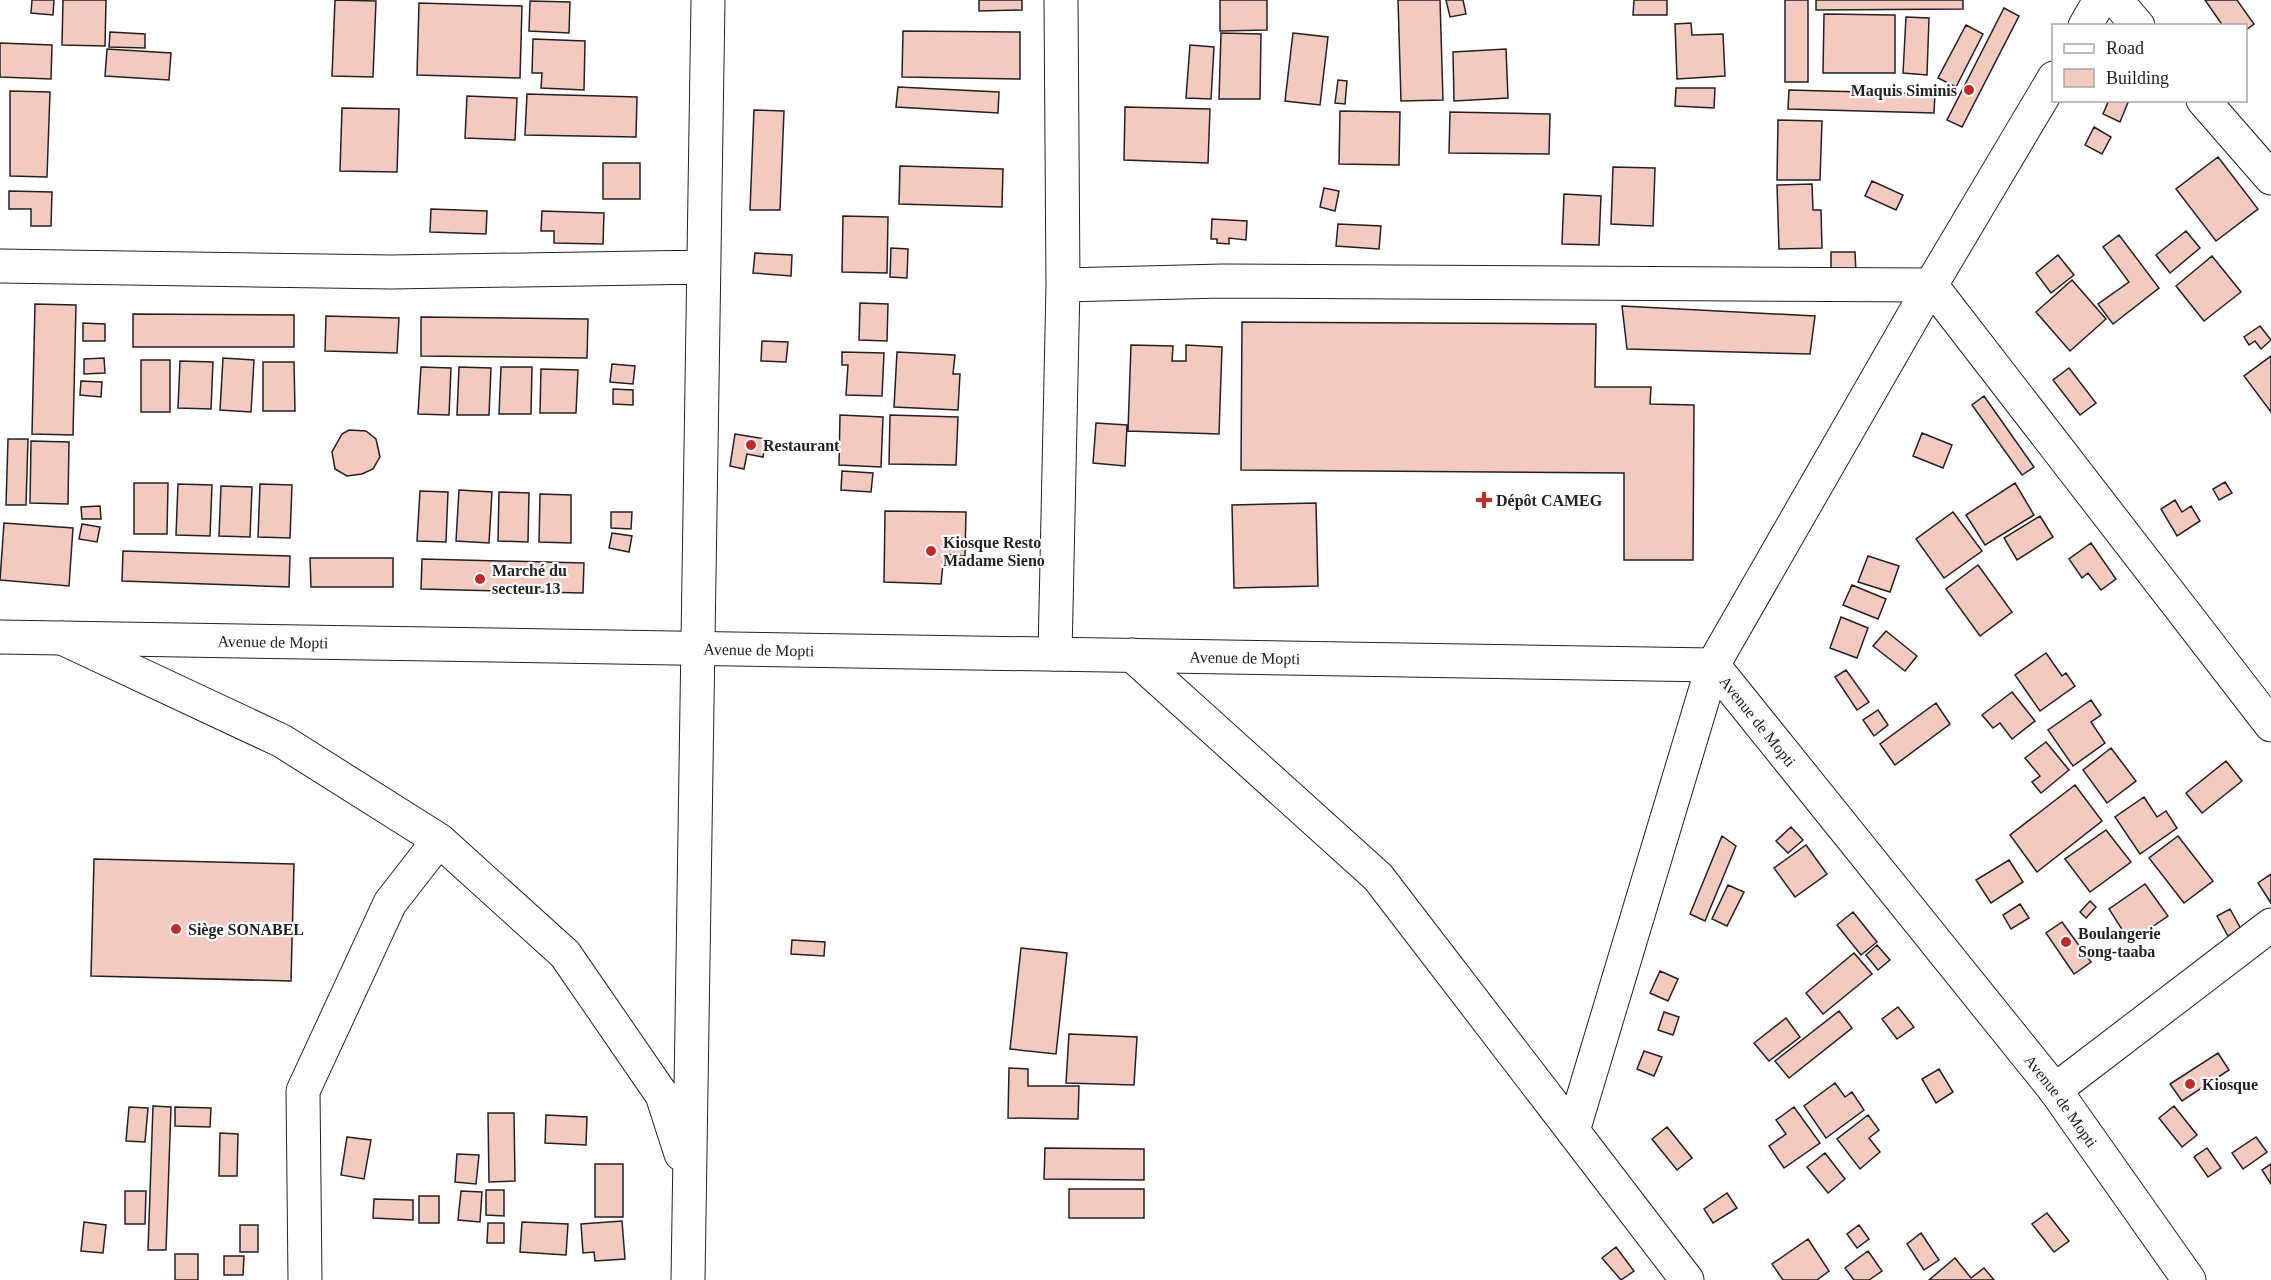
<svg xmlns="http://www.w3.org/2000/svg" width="2271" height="1280" viewBox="0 0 2271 1280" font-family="Georgia,serif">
	<rect width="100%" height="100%" fill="#fff"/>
	<path fill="#f3c9c0" stroke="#222" stroke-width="1.5" d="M32,0H54L53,15L31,13Z
		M63,0H106L105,46L62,45Z
		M335,0L376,1L373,77L332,76Z
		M979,0H1022V10L979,11Z
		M1220,0H1267V30L1220,31Z
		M1398,0H1440L1443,100L1401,101Z
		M1446,0H1463L1466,14L1450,17Z
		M1634,0H1667V15H1633Z
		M1785,0H1808V82H1785Z
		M1816,0H1963V9L1816,10Z
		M2205,0H2237L2254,24L2246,30V26H2223Z
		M530,1L570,2L569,33L529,31Z
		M419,3L522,6L520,78L417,75Z
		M2004,8L2019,16L1962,127L1947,120Z
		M1824,14L1895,15V73H1823Z
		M1906,17L1929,18L1927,75L1903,73Z
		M1691,23L1692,35L1723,34L1725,76L1677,79L1675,24Z
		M1966,25L1983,34L1956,87L1938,78Z
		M903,31L1020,32V79L902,77Z
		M110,32L145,34V48L109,47Z
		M1221,33L1261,34L1260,99H1219Z
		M1293,33L1328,37L1320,105L1285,101Z
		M533,39L585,41L584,90L541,88L542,73H532Z
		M0,43L52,45L51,79L0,77Z
		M1190,45L1214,47L1211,99L1186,98Z
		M107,49L171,53L169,80L105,76Z
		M1506,49L1508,98L1454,101L1453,52Z
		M1338,80L1347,81L1345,104L1335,103Z
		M898,87L999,92L998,113L896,107Z
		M1676,88H1715L1714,108L1675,106Z
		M1789,90L1935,94L1934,113L1788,109Z
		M10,91L50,92L47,177L10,176Z
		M527,94L637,97L636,137L525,135Z
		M467,96L517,98L515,140L465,138Z
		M2109,100H2129L2120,122L2103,114Z
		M1125,107L1210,109L1208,163L1124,160Z
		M342,108L399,109L397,172L340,171Z
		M754,110L784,111L780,210H750Z
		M1340,111L1400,112L1399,165L1339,164Z
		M1450,112L1550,114L1549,154L1449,153Z
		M1778,120L1822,121L1820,180H1777Z
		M2094,127L2111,137L2102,154L2085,145Z
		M2218,157L2258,209L2216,241L2176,189Z
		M603,163H640V199H603Z
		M900,166L1003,169L1002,207L899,204Z
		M1613,167L1655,168L1653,226L1611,224Z
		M1872,181L1903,195L1896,210L1865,196Z
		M1812,184L1813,210H1821L1822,248L1779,249L1777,185Z
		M1324,188L1339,191L1335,211L1320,207Z
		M9,191L52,192L51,226H31V209H9Z
		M1564,194L1601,196L1599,245L1562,244Z
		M431,209L487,211L486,234L430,232Z
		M542,211L604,213L603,244L554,243V231H541Z
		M843,216L888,217L887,273L842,272Z
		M1212,219L1247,221L1246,240L1229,238V244L1217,243V239H1211Z
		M1338,224L1381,226L1379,249L1336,246Z
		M2186,231L2200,248L2170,273L2156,255Z
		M2119,235L2159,288L2113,324L2098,304L2129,282L2103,247Z
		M891,248L908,249L907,278L890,277Z
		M1831,252H1855L1856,273L1831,274Z
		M755,253L792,255L791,276L753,273Z
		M2058,255L2074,275L2051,293L2036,273Z
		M2212,256L2241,292L2204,321L2176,286Z
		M2072,280L2106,319L2070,351L2036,312Z
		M860,303L888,304L887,341L859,340Z
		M35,304L76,305L73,435L32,434Z
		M1622,306L1815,316L1810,354L1627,349Z
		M133,314L294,315V347H133Z
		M326,316L399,318L397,353L325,351Z
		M421,317L588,319L587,358L421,356Z
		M1242,322L1596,324L1595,387H1651L1650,404L1694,405L1693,560H1624V473L1241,470Z
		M83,323L105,324V341H83Z
		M2260,326L2271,340L2261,349L2255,341L2249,345L2244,337Z
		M762,341L788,342L786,362L761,361Z
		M1131,345L1173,346L1172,361H1186V345L1222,347L1219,434L1128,431Z
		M842,352L884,353L882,396L846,395L848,365H842Z
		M897,352L955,355L953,374H960L958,410L894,407Z
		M2271,356V412L2244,376Z
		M104,358L105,373L84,374V359Z
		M223,358L254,360L251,412L220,410Z
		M141,360H170V412H141Z
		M180,361L213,362L211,409L178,408Z
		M263,362H294L295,411H263Z
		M612,364L635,366L633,384L610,382Z
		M421,367L451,368L449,415L418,414Z
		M459,367L491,368L489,415H457Z
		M501,367H532L531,414H499Z
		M2069,368L2096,403L2080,415L2053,380Z
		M541,369L578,370L576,413H540Z
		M81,381L102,382L101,397L80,395Z
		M613,389L633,390V405L613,404Z
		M1984,396L2034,467L2022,475L1972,405Z
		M840,415L883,417L881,467L839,465Z
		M890,415L958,417L956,465L889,464Z
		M1096,423L1127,425L1125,466L1093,463Z
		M349,430L366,431L376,439L380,457L373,469L362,474L347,476L335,469L332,452L342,434Z
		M1922,433L1952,445L1943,468L1913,456Z
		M735,434L766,439L763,457L747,454L744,469L730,466Z
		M8,439H28L26,505H6Z
		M31,441L69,442L68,504L30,503Z
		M842,471L873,473L871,492L841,490Z
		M2225,482L2232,493L2219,500L2213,489Z
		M134,483H168L167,534H134Z
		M2015,483L2034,515L1985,545L1966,515Z
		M178,484L212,485L210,536L176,535Z
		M260,484L292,485L290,538L258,537Z
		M221,486L252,487L250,537L219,536Z
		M459,490L492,492L489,543L456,541Z
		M420,491L448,492L446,542L417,541Z
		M499,492L529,493L528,542L498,541Z
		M540,494L571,495V543L539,542Z
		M2175,500L2182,512L2191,506L2200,521L2177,536L2161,509Z
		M1316,503L1318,586L1234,588L1232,505Z
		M100,506L101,519H82L81,507Z
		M885,511L966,512L965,556L944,554L941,584L884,582Z
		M611,512H632L631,529L611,528Z
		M1953,512L1982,551L1944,578L1916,539Z
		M2040,516L2053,537L2017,560L2004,538Z
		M4,523L73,528L69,586L0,580Z
		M82,524L100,527L97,542L79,539Z
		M612,533L632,536L629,552L609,548Z
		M2091,543L2116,579L2101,590L2088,573L2082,578L2069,559Z
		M123,551L290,556L289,587L122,581Z
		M1868,556L1899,566L1890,592L1858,582Z
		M310,558H393V587H311Z
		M422,559L584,563L583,593L421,589Z
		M1978,565L2012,612L1980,636L1946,589Z
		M1852,585L1886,599L1878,619L1843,605Z
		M1841,617L1868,628L1857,658L1830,648Z
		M1886,631L1917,656L1905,671L1873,646Z
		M2046,653L2062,676L2066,673L2075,686L2040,711L2015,675Z
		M1846,670L1869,702L1857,710L1835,677Z
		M2012,692L2035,721L2012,739L2000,723L1993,728L1982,715Z
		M2091,700L2101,715L2091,722L2105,743L2073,766L2048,730Z
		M1936,703L1950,724L1895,765L1880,744Z
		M1878,710L1888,725L1874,736L1863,720Z
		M2046,742L2069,770L2041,793L2032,782L2040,776L2025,758Z
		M2111,748L2136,781L2107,803L2083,770Z
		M2226,761L2242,781L2202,813L2186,793Z
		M2075,785L2102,821L2037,872L2010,835Z
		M2144,797L2157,817L2166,811L2177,828L2140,854L2115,817Z
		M1791,827L1803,840L1788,853L1776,841Z
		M2106,830L2131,862L2090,892L2065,859Z
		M1722,836L1736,846L1705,921L1690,914Z
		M2178,836L2213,881L2184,903L2149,858Z
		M1806,845L1827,874L1795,897L1774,868Z
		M94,859L294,864L291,981L91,976Z
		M2009,860L2023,882L1991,903L1976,880Z
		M2271,874V903L2258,883Z
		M2145,884L2168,916L2130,942L2109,909Z
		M1728,885L1744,892L1727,926L1712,919Z
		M2090,901L2096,907L2086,918L2080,912Z
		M2020,904L2029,918L2011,929L2003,915Z
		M2230,909L2241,929L2228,936L2217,916Z
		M1853,912L1877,942L1861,955L1837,925Z
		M2062,922L2091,962L2074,974L2046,933Z
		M792,940L825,942L824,956L791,954Z
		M1877,945L1890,960L1878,970L1866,955Z
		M1021,948L1067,953L1056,1054L1010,1049Z
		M1854,953L1872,974L1823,1014L1806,993Z
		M1660,971L1678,979L1668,1001L1650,993Z
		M1898,1007L1914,1027L1897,1039L1882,1019Z
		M1839,1011L1852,1028L1789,1078L1775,1061Z
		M1664,1012L1679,1017L1673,1035L1658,1030Z
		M1786,1018L1800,1037L1769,1061L1754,1043Z
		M1069,1034L1137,1037L1134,1085L1066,1083Z
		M1644,1051L1662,1057L1654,1076L1637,1069Z
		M2218,1053L2229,1070L2182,1101L2170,1084Z
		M1009,1068L1028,1069V1086H1079L1078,1119L1008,1118Z
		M1939,1069L1953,1092L1936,1103L1922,1079Z
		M1835,1083L1845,1097L1852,1092L1864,1110L1826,1138L1804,1106Z
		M153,1106L171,1107L166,1250H148Z
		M2174,1106L2197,1135L2182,1147L2159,1118Z
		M129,1107L148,1108L145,1142L126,1141Z
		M175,1107L211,1108L210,1127L175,1126Z
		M1794,1107L1820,1143L1784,1168L1769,1146L1786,1134L1776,1120Z
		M488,1113H514L515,1181L489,1182Z
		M546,1115L587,1117L586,1145L545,1143Z
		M1868,1115L1879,1130L1869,1138L1880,1152L1860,1169L1837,1139Z
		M1667,1127L1692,1158L1677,1170L1652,1139Z
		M220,1133L238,1134L237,1176H219Z
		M347,1137L371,1140L364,1179L341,1175Z
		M2256,1137L2267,1152L2243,1169L2232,1153Z
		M1045,1148L1144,1149V1180L1044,1179Z
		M2207,1148L2221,1168L2208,1177L2194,1157Z
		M1825,1153L1845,1179L1828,1193L1807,1167Z
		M457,1154L479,1155L476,1184L455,1182Z
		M595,1164H623V1217H595Z
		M2271,1164V1184L2262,1170Z
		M1069,1189H1144V1218H1069Z
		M486,1190H504V1216L486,1215Z
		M125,1191H146L145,1224H125Z
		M461,1191L482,1192L480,1222L458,1220Z
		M1727,1193L1737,1208L1713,1223L1704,1209Z
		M419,1196H439V1223H419Z
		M374,1199L413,1200V1220L373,1218Z
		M2047,1213L2069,1241L2054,1252L2032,1224Z
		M622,1221L625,1259L595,1261L594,1252L583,1253L581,1224Z
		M84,1222L106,1225L103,1253L81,1251Z
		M522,1222L568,1224L566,1255L520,1252Z
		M488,1223H504V1243H487Z
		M240,1225H258V1252H240Z
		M1859,1225L1869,1239L1857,1248L1847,1234Z
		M1921,1233L1939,1260L1924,1270L1907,1244Z
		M1808,1239L1829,1271L1817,1280H1783L1772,1264Z
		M1616,1247L1634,1271L1621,1280L1602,1258Z
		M1868,1251L1882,1271L1869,1280H1854L1845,1268Z
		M175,1254H198V1280H175Z
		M224,1256H244L243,1275H224Z
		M1955,1258L1971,1278L1984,1268L1994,1280H1929Z"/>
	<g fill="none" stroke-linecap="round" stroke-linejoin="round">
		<g stroke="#222" stroke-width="35">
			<path id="minor" d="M1061,0L1063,285
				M2116,0L2138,26
				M2203,100L2271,178
				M0,266L391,272L704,267
				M62,638L282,741L439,840
				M1055,654L1063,285L1223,281L1931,285L2271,725
				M1132,655L1378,877L1573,1131
				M2055,1090L2271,925
				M305,1280L303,1091L390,903L439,840L565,954L662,1095L681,1154
				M688,1280L708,0
				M1687,1280L1573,1131L1713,665"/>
		</g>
		<g stroke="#222" stroke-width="35">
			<g id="tertiary">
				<path d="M2085,26L2100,0"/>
				<path id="s1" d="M0,637L1713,665L2055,1090L2189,1280"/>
				<path d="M1713,665L1931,285L2054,78"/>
			</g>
		</g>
		<use href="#minor" stroke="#fff" stroke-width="33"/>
		<use href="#tertiary" stroke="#fff" stroke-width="33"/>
	</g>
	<g fill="#c62828" stroke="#fff" stroke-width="2">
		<circle cx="1969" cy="90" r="6"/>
		<circle cx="751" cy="445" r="6"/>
		<path d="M1481 491h6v6h6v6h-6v6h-6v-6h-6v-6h6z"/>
		<circle cx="931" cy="551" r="6"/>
		<circle cx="480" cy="579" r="6"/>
		<circle cx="176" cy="929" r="6"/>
		<circle cx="2066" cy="942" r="6"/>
		<circle cx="2190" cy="1084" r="6"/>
	</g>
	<g text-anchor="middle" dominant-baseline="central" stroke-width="4.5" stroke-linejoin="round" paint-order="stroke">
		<g font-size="16" font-weight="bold" fill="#222" stroke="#fff" text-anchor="start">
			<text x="1957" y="90" text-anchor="end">Maquis Siminis</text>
			<text x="763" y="445">Restaurant</text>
			<text x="1496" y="500">Dépôt CAMEG</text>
			<text x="943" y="542">Kiosque Resto<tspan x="943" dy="18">Madame Sieno</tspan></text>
			<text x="492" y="570">Marché du<tspan x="492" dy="18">secteur 13</tspan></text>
			<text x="188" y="929">Siège SONABEL</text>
			<text x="2078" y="933">Boulangerie<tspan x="2078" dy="18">Song-taaba</tspan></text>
			<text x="2202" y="1084">Kiosque</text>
		</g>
		<g font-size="16" fill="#222" stroke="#fff">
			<text stroke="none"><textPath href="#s1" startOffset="273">Avenue de Mopti</textPath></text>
			<text stroke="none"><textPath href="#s1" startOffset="759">Avenue de Mopti</textPath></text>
			<text stroke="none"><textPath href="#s1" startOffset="1245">Avenue de Mopti</textPath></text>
			<text stroke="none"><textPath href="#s1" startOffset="1785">Avenue de Mopti</textPath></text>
			<text stroke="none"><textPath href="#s1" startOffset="2271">Avenue de Mopti</textPath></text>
		</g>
	</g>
	<rect x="2052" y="24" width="195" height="78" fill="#ffffff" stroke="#a7a7a7" stroke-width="1.5"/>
	<rect x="2064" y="44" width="30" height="9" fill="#ffffff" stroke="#a7a7a7" stroke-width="1.5"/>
	<text x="2106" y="54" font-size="18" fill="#222222">Road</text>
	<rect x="2064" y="69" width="30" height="18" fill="#f3c9c0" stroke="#a7a7a7" stroke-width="1.5"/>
	<text x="2106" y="84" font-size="18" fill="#222222">Building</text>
</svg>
